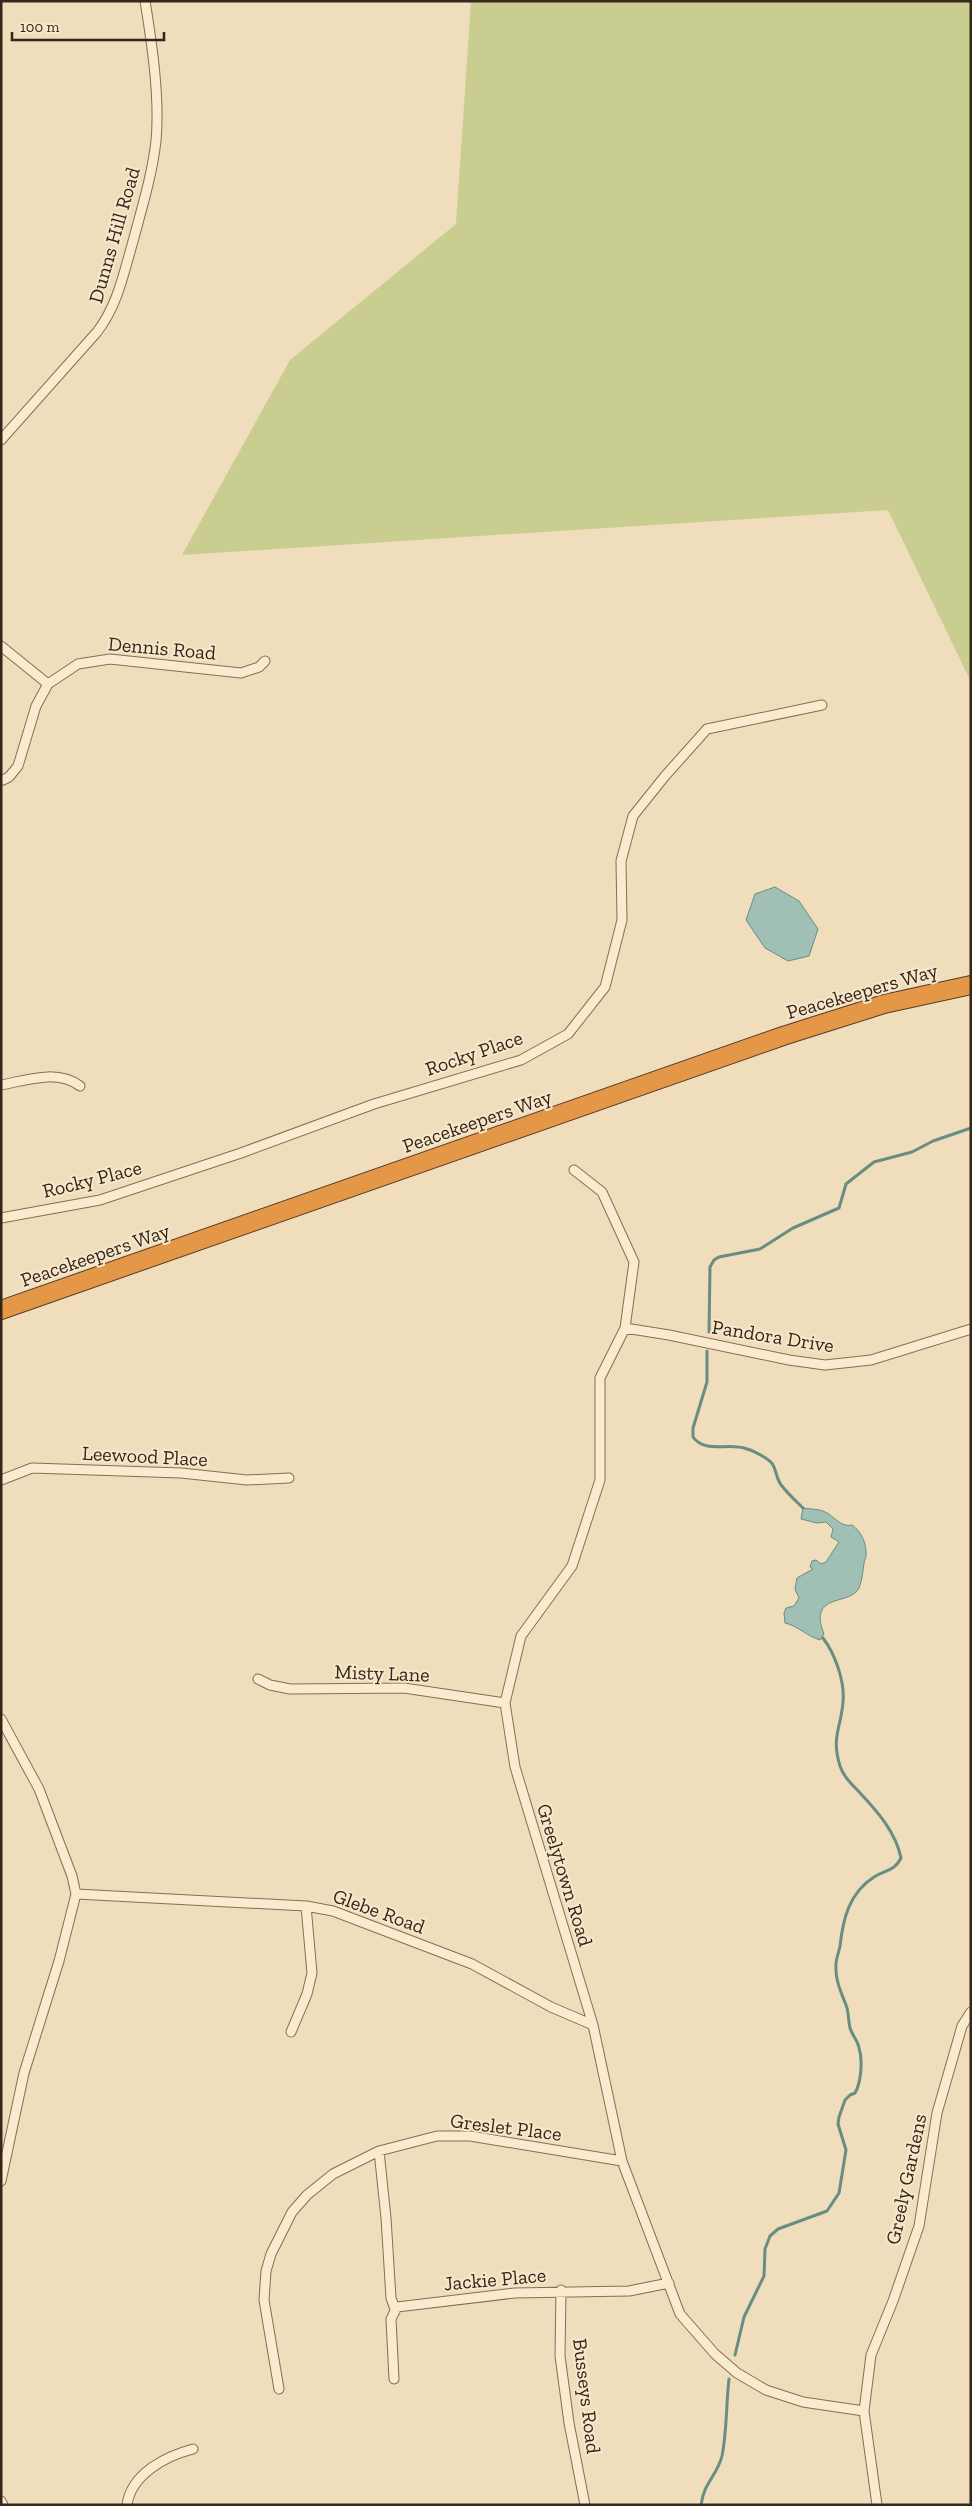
<svg xmlns="http://www.w3.org/2000/svg" width="972" height="2506" viewBox="0 0 972 2506" font-family="'Zilla Slab',serif">
	<rect width="100%" height="100%" fill="#efddbc"/>
	<path fill="#c9cd90" d="M471,1H971V682L888,510L182,555L290,360L456,224Z"/>
	<path fill="#a0c0b5" stroke="#678e82" d="M775,887L799,901L818,929L809,956L788,961L765,948L746,920L755,894Z
		M803,1508C809,1509 818,1509 823,1511C834,1515 840,1528 852,1525C862,1532 867,1545 866,1556C866,1559 864,1561 864,1563C863,1571 862,1581 859,1588C851,1606 807,1592 824,1634L820,1640C807,1636 798,1626 785,1623L784,1613L786,1608L794,1606L799,1598L795,1589L797,1578L813,1569L810,1567L812,1561L816,1560L821,1564L826,1562L839,1542L831,1537L833,1529L826,1522L817,1523L801,1519Z"/>
	<g fill="none" stroke-linecap="round" stroke-linejoin="round">
		<path stroke="#678e82" stroke-width="3" d="M709,1332L710,1267L714,1260L719,1257L760,1249L793,1228L839,1208L846,1184L874,1162L912,1152L933,1141L971,1128
			M707,1351V1382L693,1428V1437C705,1454 730,1442 747,1449C754,1451 770,1459 773,1465C777,1472 776,1479 782,1486C788,1494 796,1501 803,1508
			M735,2355L744,2317L764,2276L765,2249L770,2236L778,2229L827,2211L839,2193L846,2150L838,2124L839,2117L845,2100L850,2095L855,2093C861,2083 863,2060 859,2048C858,2041 852,2035 850,2028C848,2020 849,2012 846,2005C841,1992 835,1980 836,1965C836,1958 839,1952 840,1946C843,1919 849,1893 874,1877C885,1870 895,1871 901,1858C896,1833 878,1812 861,1794C853,1785 844,1778 840,1766C831,1737 841,1728 843,1702C845,1681 835,1654 823,1638
			M701,2505C704,2482 717,2476 722,2456C727,2431 726,2405 729,2379"/>
		<g stroke="#876d55" stroke-width="11">
			<path id="minor" d="M1,440L97,332C117,306 123,276 132,245C141,211 152,176 156,141C160,98 152,44 145,1
				M1,646L48,684
				M3,780L9,777L18,766L36,706L48,684L78,664L110,659L241,673L259,667L265,661
				M1,1085C27,1080 57,1069 80,1086
				M574,1170L602,1192L634,1262L625,1328L600,1378V1480L572,1566L521,1636L505,1703L515,1767L593,2025L622,2161L680,2314L715,2354L737,2373L766,2390L803,2402L864,2411L877,2505
				M1,1218L100,1200L241,1153L374,1104L521,1060L568,1034L605,987L622,920L621,861L633,816L665,776L707,729L822,705
				M625,1328L669,1335L789,1360L825,1365L871,1360L971,1329
				M1,1480L32,1468L181,1473L247,1480L289,1478
				M258,1679L270,1685L290,1689L404,1688L505,1703
				M1,1719L39,1789L72,1876L76,1894L59,1961L24,2073L1,2181
				M76,1894L306,1906L333,1911L472,1964L551,2007L593,2025
				M291,2032L307,1994L312,1973L306,1906
				M379,2151L386,2218L391,2298L395,2309
				M561,2290L560,2356L569,2423L585,2505
				M394,2379L391,2319L397,2307L515,2293L629,2291L669,2283
				M279,2389L264,2300L266,2271L271,2254L292,2212L307,2195L333,2174L379,2151L437,2136H470L622,2161
				M864,2411L871,2355L893,2301L919,2226L937,2113L962,2026L971,2012
				M1,2501L3,2505
				M127,2505C131,2474 166,2456 193,2449"/>
		</g>
		<g stroke="#543c2a" stroke-width="20">
			<path id="motorway" d="M1,1310L783,1036L884,1004L971,985"/>
		</g>
		<use href="#minor" stroke="#faebcf" stroke-width="9"/>
		<use href="#motorway" stroke="#e49747" stroke-width="18"/>
	</g>
	<g text-anchor="middle" dominant-baseline="central" stroke-width="4" stroke-linejoin="round" paint-order="stroke">
		<g font-size="20" fill="#36261a" stroke="#f7e8cb">
			<text transform="translate(114 235) rotate(-74)">Dunns Hill Road</text>
			<text transform="translate(162 648) rotate(5)">Dennis Road</text>
			<text transform="translate(862 991) rotate(-16)">Peacekeepers Way</text>
			<text transform="translate(474 1053) rotate(-19)">Rocky Place</text>
			<text transform="translate(477 1121) rotate(-19)">Peacekeepers Way</text>
			<text transform="translate(92 1179) rotate(-14)">Rocky Place</text>
			<text transform="translate(95 1255) rotate(-19)">Peacekeepers Way</text>
			<text transform="translate(773 1336) rotate(9)">Pandora Drive</text>
			<text transform="translate(145 1456) rotate(3)">Leewood Place</text>
			<text transform="translate(382 1673) rotate(2)">Misty Lane</text>
			<text transform="translate(565 1875) rotate(73)">Greelytown Road</text>
			<text transform="translate(379 1911) rotate(20)">Glebe Road</text>
			<text transform="translate(506 2127) rotate(7)">Greslet Place</text>
			<text transform="translate(906 2179) rotate(-78)">Greely Gardens</text>
			<text transform="translate(495 2279) rotate(-5)">Jackie Place</text>
			<text transform="translate(587 2396) rotate(83)">Busseys Road</text>
		</g>
	</g>
	<rect width="972" height="2506" fill="none" stroke="#36261a" stroke-width="5"/>
	<path d="M12 32v8h152v-8" fill="none" stroke="#36261a" stroke-width="2.5"/>
	<text x="20" y="32" font-size="15" fill="#36261a" stroke="#f7e8cb" stroke-width="4" paint-order="stroke">100 m</text>
</svg>
